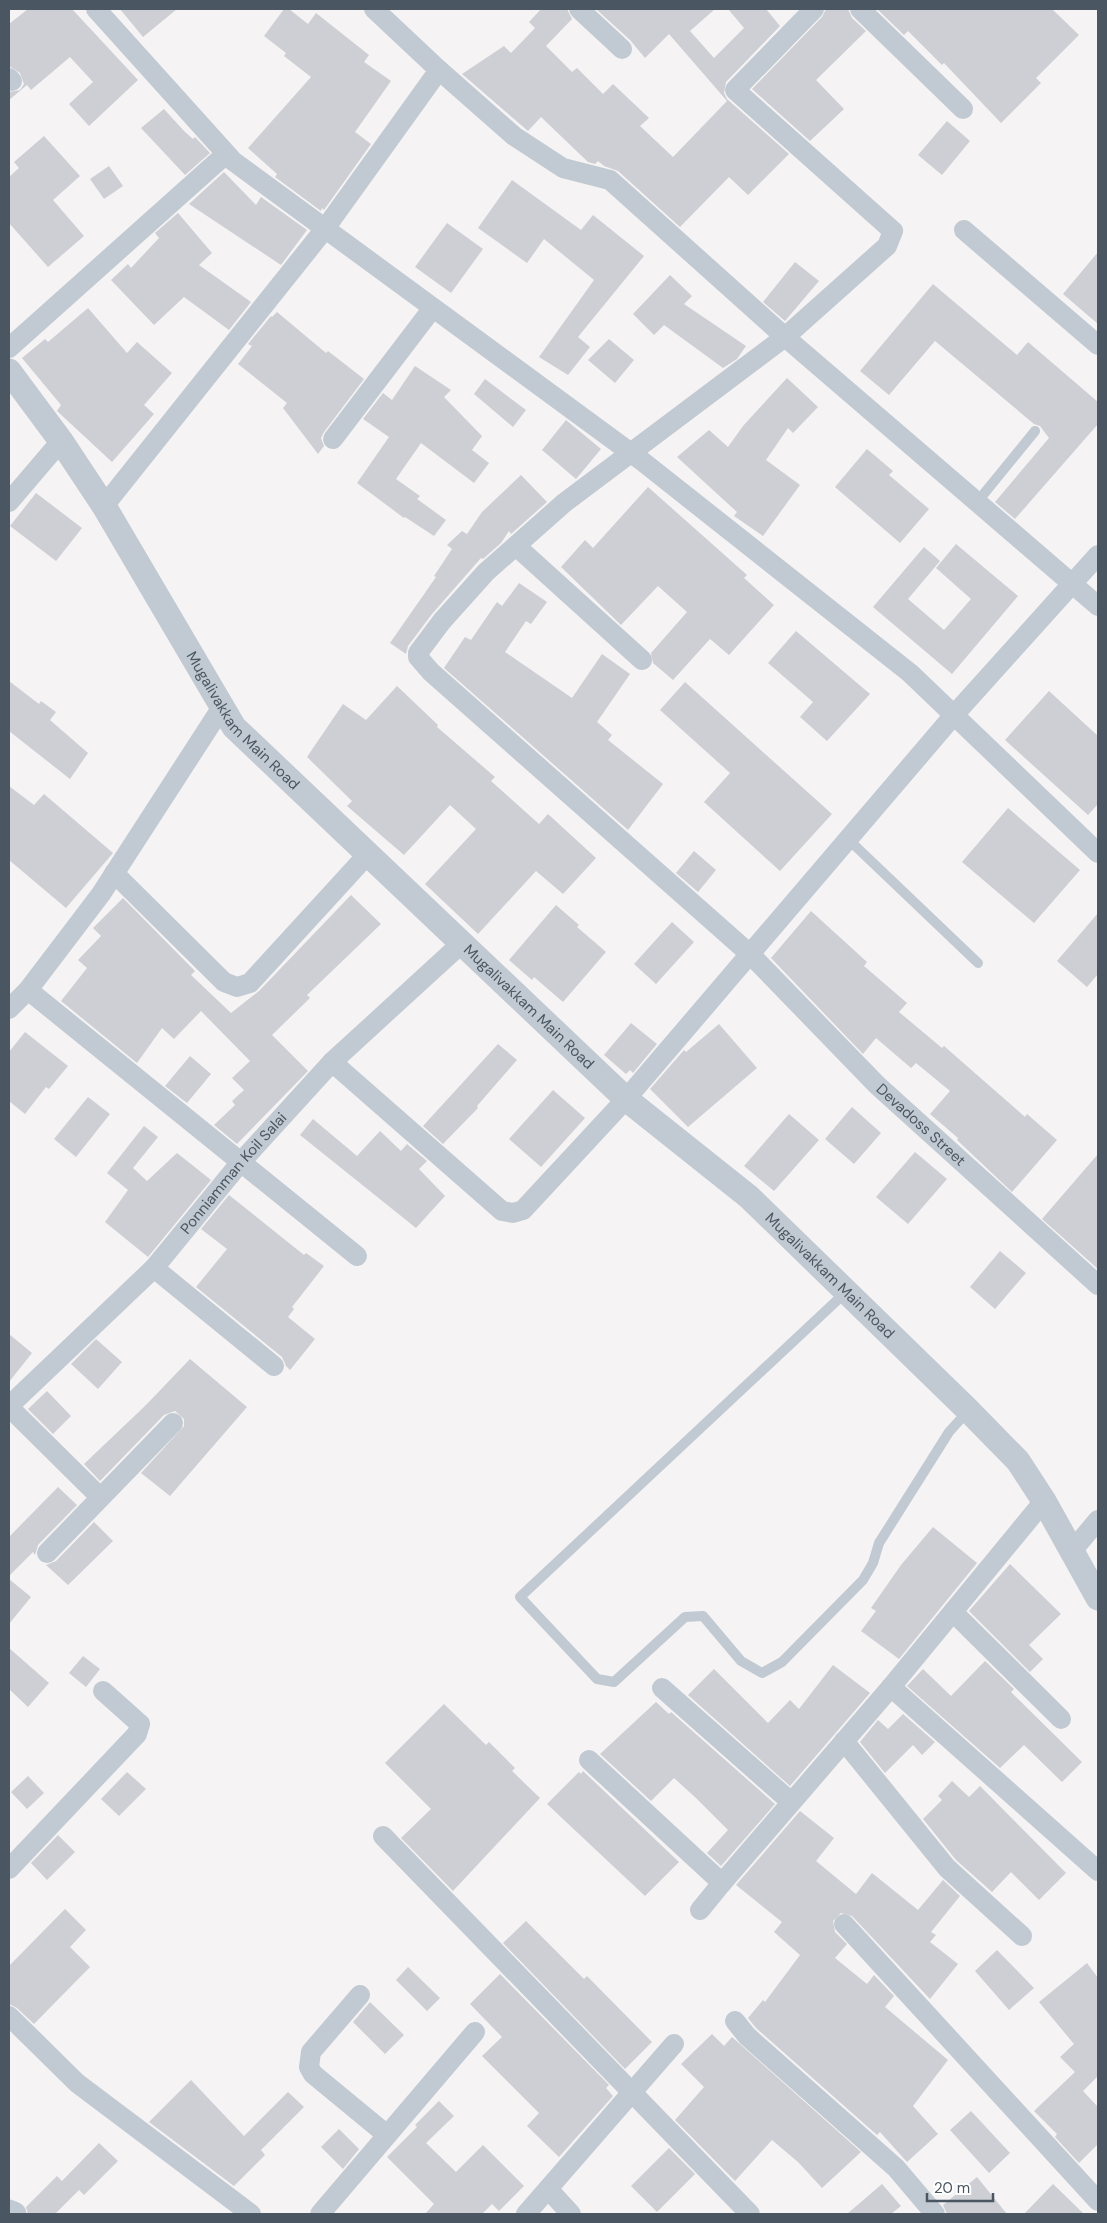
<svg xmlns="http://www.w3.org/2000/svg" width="1107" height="2223" viewBox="0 0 1107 2223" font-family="'DM Sans',sans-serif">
	<rect width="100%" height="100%" fill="#f5f3f3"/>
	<path fill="#cdcfd5" d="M28,9H72L138,80L89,126L69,104L93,82L70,57L31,90L27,85L9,100V92L20,90L24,84L20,73L9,66V24Z
		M120,9H177L143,37Z
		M284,9H289L308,24L316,13L369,55L364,62L391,81L355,132L371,144L324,210L322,208L321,211L275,177L277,174L248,148L311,77L284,56L286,53L264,36Z
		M541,9H567L572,19L546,46L572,72L577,68L603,94L613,84L649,118L640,126L673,157L727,101L669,34L645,58L630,40L596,9H715L690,31L714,58L744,28L728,9H766L780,26L726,82L724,93L727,99L789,154L748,195L729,177L680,227L618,171L604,166L598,161L595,164L588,162L541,117L528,131L462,74L504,46L511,53L535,28L529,22Z
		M826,9H848L852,18L866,31L816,80L844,109L810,141L752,89L822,17Z
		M877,9H1052L1079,35L1036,78L1041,83L1001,123L944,63L942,65L908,31L904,35Z
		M164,109L184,131L193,139L195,137L210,153L185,175L141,128Z
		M947,121L970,141L942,175L918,155Z
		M44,136L80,176L53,200L84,236L48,267L9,223V177L19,168L14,162Z
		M109,166L123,186L104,199L90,179Z
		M224,172L256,205L261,197L307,230L281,265L189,204Z
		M512,180L581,230L593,215L644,256L578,337L590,347L568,375L539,357L594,280L544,239L527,263L478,228Z
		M178,213L212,253L199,265L251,302L229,330L184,297L154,325L111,280L128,264L131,268L159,238L155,233Z
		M447,223L483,249L451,293L415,267Z
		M1098,252V324L1063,294Z
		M795,262L819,281L785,321L763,302Z
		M670,275L692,296L684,304L746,346L737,359L723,368L664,325L654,335L633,314Z
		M933,284L1017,355L1028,342L1098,402V424L1015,519L995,502L1049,438L1040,426L1034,424L935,341L889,395L860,371Z
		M88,308L127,353L137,342L172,373L144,405L154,414L112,462L57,411L61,405L22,358L45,339L48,342Z
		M277,312L326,353L328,351L364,379L324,432L321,438L324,446L318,454L283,408L287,403L238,364L252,346L248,344L271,316L272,317Z
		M609,339L634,360L615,383L588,360Z
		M415,366L451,390L444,397L482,436L472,450L489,463L474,483L421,443L396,479L420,496L417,499L446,520L434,536L405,517L404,518L357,483L389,437L363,419L383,393L392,400Z
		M787,378L818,407L793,433L788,428L766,460L800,485L763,536L734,516L737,512L677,457L709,430L728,447L743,426Z
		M485,379L526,410L513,427L474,394Z
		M566,420L601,449L576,479L542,450Z
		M867,449L893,471L889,475L929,509L900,543L835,487Z
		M521,475L547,502L511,534L509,531L501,543L483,559L481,558L432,614L408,646L406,654L390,643L436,577L434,576L452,549L447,545L462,531L467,534L482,512Z
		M648,487L747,575L744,578L774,605L729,655L710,639L673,680L653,663L651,653L687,612L658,586L621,625L561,567L585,540L593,548Z
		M36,493L82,528L56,561L10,526Z
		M956,544L1018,596L952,674L873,607L924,547L940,561L908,599L944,630L971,599L936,568Z
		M519,583L547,602L531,624L526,621L505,652L572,698L602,654L630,674L597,722L612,735L608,740L663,784L628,830L444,668L465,637L471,640L497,602L502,606Z
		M796,631L870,694L827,741L800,717L813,702L768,663Z
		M9,681L39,704L41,701L56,712L50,720L88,753L70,779L9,731Z
		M685,682L832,814L780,871L704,802L730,773L660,710Z
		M397,686L438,725L437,727L495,777L491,781L539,824L548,814L596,858L563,894L536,871L478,934L425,884L476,829L450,805L404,855L347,806L352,801L307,757L343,704L366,720Z
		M1049,691L1098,736V804L1088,815L1005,740Z
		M9,786L34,805L44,794L113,853L66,908L9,860Z
		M1008,808L1080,870L1034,923L962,862Z
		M694,851L716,870L698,892L676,873Z
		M351,895L381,924L307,995L310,998L272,1035L308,1071L237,1144L214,1125L235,1105L232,1101L244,1090L232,1078L250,1061L201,1011L174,1039L162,1028L137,1063L61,1001L87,968L78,960L101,936L93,928L123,898L195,971L191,975L231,1013L259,991Z
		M556,905L579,925L577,927L606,952L563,1002L534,977L532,980L509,960Z
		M811,911L867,962L864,966L907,1003L899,1012L942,1048L944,1046L1025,1117L1027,1114L1057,1140L1012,1192L957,1140L958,1138L930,1114L950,1091L916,1063L911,1068L876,1038L863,1054L771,958Z
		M1098,913V974L1087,987L1057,961Z
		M672,922L694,942L656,984L634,964Z
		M631,1023L657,1044L633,1073L630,1070L626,1074L604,1055Z
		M719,1024L757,1068L688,1127L650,1089L684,1050L686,1052Z
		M25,1032L68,1066L49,1089L46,1087L25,1114L9,1101V1052Z
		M498,1044L517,1060L477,1106L478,1108L443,1144L423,1126Z
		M190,1056L211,1074L187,1103L165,1086Z
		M553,1090L585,1118L541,1167L509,1139Z
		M88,1097L110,1114L76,1157L54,1139Z
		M852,1107L881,1133L854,1164L825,1139Z
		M789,1114L819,1140L774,1191L744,1166Z
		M313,1119L357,1156L380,1131L401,1151L407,1144L427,1161L419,1169L445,1196L416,1228L300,1135Z
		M144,1126L158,1137L133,1168L147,1181L177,1153L211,1180L148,1257L105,1222L128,1190L107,1173Z
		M915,1152L947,1179L908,1224L876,1197Z
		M1098,1154V1269L1042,1219Z
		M229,1195L304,1255L306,1253L324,1266L292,1307L294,1309L288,1317L315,1339L290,1370L286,1366L282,1357L196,1287L227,1249L201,1229Z
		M1000,1251L1026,1273L995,1309L970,1287Z
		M9,1334L32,1353L9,1382Z
		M96,1339L122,1362L98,1389L71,1364Z
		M190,1359L247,1407L170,1496L141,1473L184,1426V1419L175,1411L164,1415L100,1481L84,1464L146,1405Z
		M47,1391L71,1416L53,1434L28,1409Z
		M58,1487L77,1505L38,1545L35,1555L33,1552L9,1576V1537Z
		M94,1522L113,1541L68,1585L46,1565L56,1561Z
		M933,1527L977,1563L899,1659L861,1631L876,1611L871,1608L901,1565Z
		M1010,1564L1061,1614L1029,1645L1043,1659L1030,1672L969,1611Z
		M9,1579L31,1597L9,1624Z
		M9,1648L49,1683L28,1707L9,1689Z
		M83,1656L100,1669L86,1687L69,1673Z
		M985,1661L1014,1689L1011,1692L1082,1762L1062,1782L1024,1745L1000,1768L907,1686L923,1669L951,1696Z
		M833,1665L870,1693L790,1786L688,1695L714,1669L768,1723L790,1700L799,1709Z
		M656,1702L669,1714L671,1712L775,1804L721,1866L707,1853L728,1830L697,1799L674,1778L651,1801L600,1754Z
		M444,1704L486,1745L489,1742L515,1768L512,1771L540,1798L453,1891L401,1838L431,1809L385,1763Z
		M903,1714L935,1742L922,1755L913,1745L885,1773L860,1742L878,1720L888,1729Z
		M583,1771L679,1862L645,1896L547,1804L579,1772L581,1774Z
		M127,1772L146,1789L119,1816L101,1799Z
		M28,1776L44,1793L27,1809L11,1792Z
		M952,1781L969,1797L980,1786L1066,1873L1039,1900L1011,1872L992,1892L956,1860L923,1819L942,1800L938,1796Z
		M800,1811L834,1838L816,1861L856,1894L872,1873L918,1910L943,1880L960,1896L931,1932L936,1935L930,1942L958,1964L930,1999L852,1916L841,1913L833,1921L835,1932L847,1944L835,1958L867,1984L874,1975L894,1996L885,2007L948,2060L913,2106L938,2134L907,2162L880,2132L877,2135L756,2028L748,2018L763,2000L765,2002L800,1955L774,1932L782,1922L736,1885Z
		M58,1835L75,1852L47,1880L31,1863Z
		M65,1909L86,1930L70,1947L90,1967L34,2024L17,2008L9,2004V1966Z
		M526,1921L584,1979L587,1976L652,2042L625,2069L503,1943Z
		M997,1950L1034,1988L1009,2010L975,1971Z
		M1087,1963L1098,1978V2076L1083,2091L1098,2107V2144L1079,2163L1055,2137L1057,2134L1034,2111L1075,2072L1060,2057L1074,2044L1039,2002Z
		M408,1967L440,1998L427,2011L396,1980Z
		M500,1974L609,2085L606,2088L613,2096L559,2157L527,2126L539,2113L482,2056L502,2037L470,2004Z
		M370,2002L404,2035L385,2054L353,2022Z
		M712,2034L724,2046L732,2037L861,2152L822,2188L798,2162L772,2140L735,2181L675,2120L704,2087L681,2064Z
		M191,2080L244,2136L288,2092L304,2107L261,2150L265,2155L234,2186L149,2122Z
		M439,2101L454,2116L426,2143L456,2172L483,2145L524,2186L499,2211L492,2204L482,2214H425L434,2204L387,2157L417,2127L415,2125Z
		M971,2111L1010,2153L989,2173L950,2130Z
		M339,2129L359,2149L343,2169L321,2147Z
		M99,2143L118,2161L84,2195L79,2190L55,2214H28L26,2207L57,2176L62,2181Z
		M669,2148L695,2174L657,2212L631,2186Z
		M977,2177L1007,2214H947L943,2205Z
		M882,2184L901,2206L891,2214H847Z
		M1053,2184L1084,2214H1024Z"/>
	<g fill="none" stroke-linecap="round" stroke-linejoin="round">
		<path stroke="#c1cad2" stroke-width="10" d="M978,501L1035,431
			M849,840L978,963
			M846,1292L520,1597L597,1679L614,1682L685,1617L703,1616L741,1661L762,1673L782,1662L863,1580L873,1563L879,1543L949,1432L968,1411"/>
		<g stroke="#c1cad2" stroke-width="20">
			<path d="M96,9L233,161L642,461L910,673L1098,853"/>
			<path id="s1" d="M374,9L439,70L514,136L563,168L610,180L785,337L564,503L486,572L442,621L418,653V657L431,672L751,955L877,1085L1098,1285"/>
			<path d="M579,9L622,49"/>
			<path d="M814,9L735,90L893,231L887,246L785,337L1098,606"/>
			<path d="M860,9L963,109"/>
			<path d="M9,78L12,81"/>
			<path d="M964,230L1098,345"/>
			<path d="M9,348L226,154"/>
			<path d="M333,439L432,309"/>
			<path d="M9,502L61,441"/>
			<path d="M104,506L324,230L439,70"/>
			<path d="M516,546L642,660"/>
			<path d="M114,873L224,982L237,987L250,983L368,854"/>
			<path d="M28,990L357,1256"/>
			<path d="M9,1009L28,990L101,894L222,707"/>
			<path d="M332,1062L502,1211L513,1213L523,1210L626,1099L954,715L1098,555"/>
			<path d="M154,1268L274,1366"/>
			<path id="s2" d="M9,1406L154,1268L240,1163L332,1062L462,943"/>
			<path d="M9,1407L100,1497"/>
			<path d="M1072,1551L1098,1520"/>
			<path d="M47,1553L173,1423"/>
			<path d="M953,1612L1061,1719"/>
			<path d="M891,1687L1098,1871"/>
			<path d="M662,1688L791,1802"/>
			<path d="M844,1741L947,1868L1022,1936"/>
			<path d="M589,1760L722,1883L700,1910"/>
			<path d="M383,1836L750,2214"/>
			<path d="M9,1869L137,1734L140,1724L103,1691"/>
			<path d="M722,1883L891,1687L1044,1501"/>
			<path d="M844,1924L1098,2201"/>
			<path d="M360,1995L311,2052L309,2067L313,2074L387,2135"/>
			<path d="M9,2016L77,2083L251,2214"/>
			<path d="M735,2021L747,2036L896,2168L935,2214"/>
			<path d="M548,2189L571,2214"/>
			<path d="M320,2214L475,2032"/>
			<path d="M526,2214L674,2044"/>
		</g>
		<g stroke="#c1cad2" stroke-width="25">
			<path id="s3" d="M9,371L61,441L104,506L234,727L626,1099L749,1197L968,1410L1018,1461L1044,1501L1098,1598"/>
			<path d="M9,2212L14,2214"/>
		</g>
	</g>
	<g text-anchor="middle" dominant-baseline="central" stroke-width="4" stroke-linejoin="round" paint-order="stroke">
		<g font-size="15" fill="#4a5661" stroke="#fff">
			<text stroke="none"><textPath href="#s3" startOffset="422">Mugalivakkam Main Road</textPath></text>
			<text stroke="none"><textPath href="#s3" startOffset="828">Mugalivakkam Main Road</textPath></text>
			<text stroke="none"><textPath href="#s1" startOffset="1709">Devadoss Street</textPath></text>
			<text stroke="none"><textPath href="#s2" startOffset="324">Ponniamman Koil Salai</textPath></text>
			<text stroke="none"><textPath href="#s3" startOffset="1232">Mugalivakkam Main Road</textPath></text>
		</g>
	</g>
	<rect width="1107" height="2223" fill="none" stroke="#4a5661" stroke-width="20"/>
	<path d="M927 2193v8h66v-8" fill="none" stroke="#4a5661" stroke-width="2.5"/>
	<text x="934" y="2193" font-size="15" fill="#4a5661" stroke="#ffffff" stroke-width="4" paint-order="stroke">20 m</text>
</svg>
